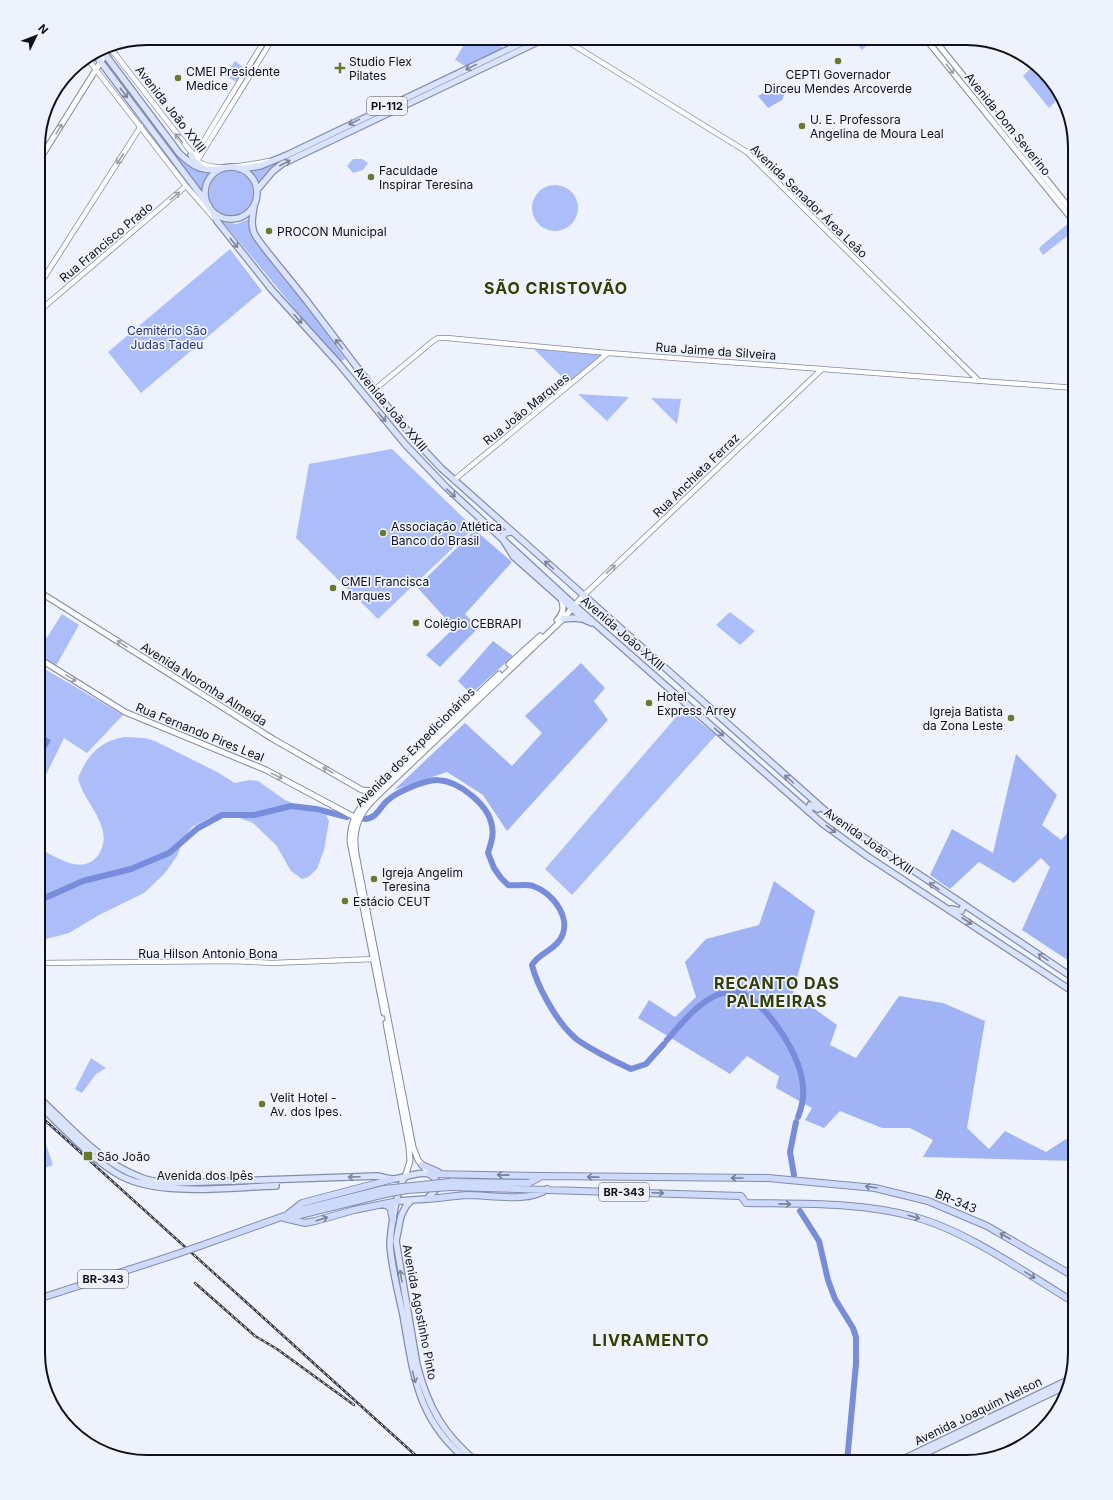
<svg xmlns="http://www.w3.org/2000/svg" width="1113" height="1500" viewBox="0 0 1113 1500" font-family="Inter,sans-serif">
	<rect width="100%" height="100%" fill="#eef2fc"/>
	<path fill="#abbefa" d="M468,38H488L507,50L467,67L455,60Z
		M852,38H868L871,42L862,50Z
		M235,61L244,68L236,82L225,75Z
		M1034,65L1057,87L1060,97L1049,108L1023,76Z
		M171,145L193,169L211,173L204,183L202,195L190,180L169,146Z
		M353,159H362L368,163L363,170L353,173L347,166Z
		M275,164L259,185L248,171Z
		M209 193a22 22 0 1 1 44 0a22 22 0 1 1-44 0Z
		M532 208a23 23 0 1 1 46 0a23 23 0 1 1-46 0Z
		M249,219V225L254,239L299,296L345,359L340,362L336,359L223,222L237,224Z
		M1070,222L1075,230L1043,255L1039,249L1041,246Z
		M230,249L262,291L141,393L108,352Z
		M534,349L601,355L568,383Z
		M578,394L629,397L607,421Z
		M651,398L681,399L677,424Z
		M392,449L474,528L378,619L296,538L309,464Z
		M730,612L755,631L740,645L716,625Z
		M62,614L79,625L56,666L38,656V651Z
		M38,665L123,715L87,753L64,738L39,789Z
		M683,709L716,735L572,895L545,869Z
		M125,737L145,738L155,741L217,772L235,783L250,780L258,781L285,800L307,810L326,815L329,821L324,850L317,869L308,877L302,879L291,871L276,845L253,823L231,815L211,817L192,827L185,836L177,856L165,873L144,893L99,915L69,933L38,941V848C57,857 83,877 99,854C104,846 105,837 102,828C97,810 82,796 78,778C87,756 100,740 125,737Z
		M91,1058L106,1068L96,1074L82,1093L75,1089Z
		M44,1138L53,1165L38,1170V1140Z"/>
	<path fill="#a0b4f5" d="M778,84L785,93L782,100L768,108L758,96Z
		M475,530L512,562L465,614L478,628L440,667L426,655L454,628L417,587Z
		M493,641L513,656L471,694L458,681Z
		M581,663L605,688L594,701L608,720L507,831L483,795L447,772L394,790L465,723L512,766L542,733L525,716Z
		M1016,754L1057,795L1042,825L1061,840L1075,825V965L1022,930L1050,867L1041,858L1014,883L979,862L950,889L930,875L952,829L993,853Z
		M774,881L815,911L793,993L837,1025L830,1045L856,1058L899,996L943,1003L985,1021L967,1128L989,1149L1005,1131L1046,1152L1066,1139L1075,1146V1161L923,1157L933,1140L910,1128H882L840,1111L824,1128L805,1120L812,1108L776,1088L779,1076L747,1056L730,1074L638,1018L649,1000L675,1017L696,997L685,962L706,939L759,925Z"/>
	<path fill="#778ddc" d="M38,733L51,740L45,751L38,748Z"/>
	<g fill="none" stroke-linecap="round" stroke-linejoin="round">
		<path stroke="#778ddc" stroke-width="6" d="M365,819C377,818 379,808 387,801C396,792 427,779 438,780C459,781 489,805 492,826C494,835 491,843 488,853L494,868L501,878L508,885C515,886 526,884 533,886C554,893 574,921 559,941C552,951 538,954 532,965C537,986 556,1020 572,1035C581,1045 618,1063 631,1069L646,1064L664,1044
			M38,901L83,881L131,869L169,853L198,828L222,815H254L291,806L316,809L347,817
			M667,1040C682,1023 704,994 729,992C733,992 741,992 744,994C771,1010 801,1056 803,1087C804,1097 802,1107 798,1117
			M794,1175L790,1152L796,1122
			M800,1211L819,1241L828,1280L835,1299L853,1328L856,1337V1364L847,1462"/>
		<g stroke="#8088a0" stroke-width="6">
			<path id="tertiary" d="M562,38L747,152L979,381
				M115,54L199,162C218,173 249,164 270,161
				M87,58L186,186L213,217
				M194,157L266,38
				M197,161L273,38
				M38,287L141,126
				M38,312L186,186
				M374,390L433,341L438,338H447L608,353L1075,388
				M454,480L608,353
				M583,596L822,369
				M38,963L233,961L272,963L375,959"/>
		</g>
		<g stroke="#8088a0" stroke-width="7">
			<path id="secondary" d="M925,38L1075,223
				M933,38L1075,215
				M108,46L115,54
				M38,162L110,47
				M38,591L273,739L362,790L375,791
				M557,620C564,613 564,607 561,598
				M38,658L125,712L266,770L356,818
				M509,664L540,636
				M384,1013L350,841C350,819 360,806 375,791L499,674
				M386,1023L409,1147L410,1161L405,1177
				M430,1174L418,1160L413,1147L356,854C352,829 359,813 377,796L561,621L583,596"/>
		</g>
		<g stroke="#838dab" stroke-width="8">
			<path id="primary" d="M566,38L567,41
				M101,49L179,153C192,166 202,172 221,169
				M94,53L209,206
				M191,155L194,161L201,167
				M205 193a26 26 0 1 1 52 0a26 26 0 1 1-52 0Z
				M240,169L260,166L287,155L532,38
				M257,190L273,171L282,164L546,38
				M254,207C252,219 250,228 257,238C272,259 290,279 306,300C350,357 391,416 441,468L829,814L1075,979
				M212,211L217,221L272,290L339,364L405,444L446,487L574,605L823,824L867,856L1075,993
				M511,532L505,533L502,538L514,557L585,620L592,623
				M563,619L574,618L582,619
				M809,812L810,805L818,809
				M951,909L961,911L964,905
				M38,1097C69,1125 100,1163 140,1177C150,1182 162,1182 173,1183L378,1176C383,1177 388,1179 393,1179C408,1178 437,1162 437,1188L427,1199L398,1201
				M38,1104C62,1126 93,1161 121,1176C161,1197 231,1187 276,1186V1180
				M405,1177C397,1188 390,1231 390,1246C392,1269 398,1292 403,1315C414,1377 417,1420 469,1462
				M412,1200L406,1206L401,1216L396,1241L417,1365C428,1407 443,1434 477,1462
				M897,1462L1068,1380
				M907,1462L1066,1386"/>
		</g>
		<g stroke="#838dab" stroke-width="8">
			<path id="trunk" d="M422,1165L438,1172
				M430,1174L541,1176
				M450,1182L529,1183L542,1176L768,1178L875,1188L928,1201L987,1226L1075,1277
				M451,1187L741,1196L746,1203C802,1204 860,1202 915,1217C969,1232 1027,1274 1075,1303
				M427,1199C440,1198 454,1196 467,1195C490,1195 529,1203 547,1189
				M383,1204L390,1207L393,1220
				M288,1214L302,1203L393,1179
				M292,1217L385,1194
				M284,1218L305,1223L315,1221L354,1210L398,1201
				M200,1246L301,1210L384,1189
				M38,1299L168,1257"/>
		</g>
		<use href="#tertiary" stroke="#fff" stroke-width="4.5"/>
		<use href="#secondary" stroke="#fff" stroke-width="5"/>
		<use href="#primary" stroke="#dae3fc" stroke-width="5.5"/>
		<use href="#trunk" stroke="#cedafb" stroke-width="6"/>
		<g stroke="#393c44" stroke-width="2.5">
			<path id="rail" d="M38,1114L423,1462
				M195,1283L255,1336L277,1349L354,1405"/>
		</g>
		<use href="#rail" stroke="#eef2fc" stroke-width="1" stroke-dasharray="3" stroke-linecap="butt"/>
		<g stroke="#838dab" stroke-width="8" stroke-linecap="butt">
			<path id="trunk-bridge" d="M384,1189L450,1182
				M385,1194L407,1190L451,1187
				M168,1257L200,1246"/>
		</g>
		<use href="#trunk-bridge" stroke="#cedafb" stroke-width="6"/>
	</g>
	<defs><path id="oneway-shaft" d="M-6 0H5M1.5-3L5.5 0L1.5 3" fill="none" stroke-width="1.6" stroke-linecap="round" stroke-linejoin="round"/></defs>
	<g stroke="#7e8496">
		<use href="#oneway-shaft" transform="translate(471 67) rotate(154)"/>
		<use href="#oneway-shaft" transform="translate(124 93) rotate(53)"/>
		<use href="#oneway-shaft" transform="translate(354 122) rotate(154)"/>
		<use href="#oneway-shaft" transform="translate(285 163) rotate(-27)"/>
		<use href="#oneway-shaft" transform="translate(234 243) rotate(51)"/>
		<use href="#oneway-shaft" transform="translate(298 319) rotate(48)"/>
		<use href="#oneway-shaft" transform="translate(339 344) rotate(-126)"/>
		<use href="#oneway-shaft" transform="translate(382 417) rotate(50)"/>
		<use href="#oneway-shaft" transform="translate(451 493) rotate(42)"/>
		<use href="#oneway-shaft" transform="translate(549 565) rotate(-138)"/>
		<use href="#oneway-shaft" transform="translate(719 732) rotate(41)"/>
		<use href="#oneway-shaft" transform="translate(789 779) rotate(-138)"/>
		<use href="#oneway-shaft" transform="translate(831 829) rotate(37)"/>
		<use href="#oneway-shaft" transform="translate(934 886) rotate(-146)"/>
		<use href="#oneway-shaft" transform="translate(967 921) rotate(33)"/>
		<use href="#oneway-shaft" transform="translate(1043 957) rotate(-146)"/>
		<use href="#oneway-shaft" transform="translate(354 1177) rotate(178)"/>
		<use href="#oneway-shaft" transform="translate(401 1276) rotate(-100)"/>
		<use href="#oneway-shaft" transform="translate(414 1377) rotate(76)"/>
	</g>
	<g stroke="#9fa0a3">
		<use href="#oneway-shaft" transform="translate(950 69) rotate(51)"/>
		<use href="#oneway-shaft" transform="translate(59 129) rotate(-59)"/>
		<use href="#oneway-shaft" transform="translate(179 138) rotate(-128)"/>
		<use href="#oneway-shaft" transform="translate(120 159) rotate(123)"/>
		<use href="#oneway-shaft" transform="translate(175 196) rotate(-41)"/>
		<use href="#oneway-shaft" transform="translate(611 569) rotate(-43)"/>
		<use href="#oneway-shaft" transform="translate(122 644) rotate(-148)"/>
		<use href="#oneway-shaft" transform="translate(71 678) rotate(32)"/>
		<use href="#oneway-shaft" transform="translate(328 770) rotate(-150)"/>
		<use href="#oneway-shaft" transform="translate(277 776) rotate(26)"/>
	</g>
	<g stroke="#788095">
		<use href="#oneway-shaft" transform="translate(503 1175) rotate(-179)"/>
		<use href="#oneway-shaft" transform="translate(593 1177) rotate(-179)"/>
		<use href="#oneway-shaft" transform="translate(737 1178) rotate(-180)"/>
		<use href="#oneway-shaft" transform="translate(871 1187) rotate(-171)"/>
		<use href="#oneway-shaft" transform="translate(658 1193) rotate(2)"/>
		<use href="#oneway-shaft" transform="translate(785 1204) rotate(1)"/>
		<use href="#oneway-shaft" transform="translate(914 1217) rotate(16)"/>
		<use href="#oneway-shaft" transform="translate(322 1219) rotate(-18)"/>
		<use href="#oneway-shaft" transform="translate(1005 1236) rotate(-150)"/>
		<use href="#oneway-shaft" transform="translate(1030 1275) rotate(31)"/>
	</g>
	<g fill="#687a2a" stroke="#eef2fc" stroke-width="1.5">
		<circle cx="838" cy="61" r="4"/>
		<path d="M338 62h4v4h4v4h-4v4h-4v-4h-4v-4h4z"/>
		<circle cx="178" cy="78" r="4"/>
		<circle cx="802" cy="126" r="4"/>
		<circle cx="371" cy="177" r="4"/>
		<circle cx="269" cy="231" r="4"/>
		<circle cx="383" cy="533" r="4"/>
		<circle cx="333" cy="588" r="4"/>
		<circle cx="416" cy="623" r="4"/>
		<circle cx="649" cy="703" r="4"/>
		<circle cx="1011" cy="718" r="4"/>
		<circle cx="374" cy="879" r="4"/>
		<circle cx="345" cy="901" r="4"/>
		<circle cx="262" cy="1104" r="4"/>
		<rect x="83" y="1151" width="10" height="10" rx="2"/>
	</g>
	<g text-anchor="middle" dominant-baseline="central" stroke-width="3.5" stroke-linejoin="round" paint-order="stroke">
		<g fill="#eef2fc" stroke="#51545d" stroke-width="1">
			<rect x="367" y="97" width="40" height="18" rx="3"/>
			<rect x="599" y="1183" width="50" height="18" rx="3"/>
			<rect x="78" y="1270" width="50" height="18" rx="3"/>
		</g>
		<g font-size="11" font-weight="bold" fill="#0e1119">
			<text x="387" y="106">PI-112</text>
			<text x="624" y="1192">BR-343</text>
			<text x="103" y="1279">BR-343</text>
		</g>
		<g font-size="12" fill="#0e1119" stroke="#eef2fc" text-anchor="start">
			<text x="349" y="61">Studio Flex<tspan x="349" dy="14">Pilates</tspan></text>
			<text x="186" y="71">CMEI Presidente<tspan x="186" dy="14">Medice</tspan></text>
			<text x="838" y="74" text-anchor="middle">CEPTI Governador<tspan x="838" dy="14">Dirceu Mendes Arcoverde</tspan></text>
			<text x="810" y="119">U. E. Professora<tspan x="810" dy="14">Angelina de Moura Leal</tspan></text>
			<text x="379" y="170">Faculdade<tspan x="379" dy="14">Inspirar Teresina</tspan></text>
			<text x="277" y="231">PROCON Municipal</text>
			<text x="391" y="526">Associação Atlética<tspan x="391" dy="14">Banco do Brasil</tspan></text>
			<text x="341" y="581">CMEI Francisca<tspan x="341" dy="14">Marques</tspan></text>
			<text x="424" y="623">Colégio CEBRAPI</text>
			<text x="657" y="696">Hotel<tspan x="657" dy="14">Express Arrey</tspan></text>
			<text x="1003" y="711" text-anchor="end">Igreja Batista<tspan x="1003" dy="14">da Zona Leste</tspan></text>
			<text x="382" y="872">Igreja Angelim<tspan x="382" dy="14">Teresina</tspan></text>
			<text x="353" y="901">Estácio CEUT</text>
			<text x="270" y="1097">Velit Hotel -<tspan x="270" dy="14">Av. dos Ipes.</tspan></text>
			<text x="97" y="1156">São João</text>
		</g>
		<g font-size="12" fill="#0e1119" stroke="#eef2fc">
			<text transform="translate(171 109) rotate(52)">Avenida João XXIII</text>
			<text transform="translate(1008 124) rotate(51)">Avenida Dom Severino</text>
			<text transform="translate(809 201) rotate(44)">Avenida Senador Área Leão</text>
			<text transform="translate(106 242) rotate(-40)">Rua Francisco Prado</text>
			<text transform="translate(716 351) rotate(4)">Rua Jaime da Silveira</text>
			<text transform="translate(391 409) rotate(50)">Avenida João XXIII</text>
			<text transform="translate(526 409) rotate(-39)">Rua João Marques</text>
			<text transform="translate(696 475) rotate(-44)">Rua Anchieta Ferraz</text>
			<text transform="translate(623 633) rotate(41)">Avenida João XXIII</text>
			<text transform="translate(204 684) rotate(32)">Avenida Noronha Almeida</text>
			<text transform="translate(200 732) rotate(22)">Rua Fernando Pires Leal</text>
			<text transform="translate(415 747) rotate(-45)">Avenida dos Expedicionários</text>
			<text transform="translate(869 841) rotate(35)">Avenida João XXIII</text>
			<text x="208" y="953">Rua Hilson Antonio Bona</text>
			<text x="205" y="1175">Avenida dos Ipês</text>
			<text transform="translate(956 1201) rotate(22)">BR-343</text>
			<text transform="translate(420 1312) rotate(79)">Avenida Agostinho Pinto</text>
			<text transform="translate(978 1411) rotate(-26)">Avenida Joaquim Nelson</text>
		</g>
		<g font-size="12" fill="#23308b" stroke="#eef2fc">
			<text x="167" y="330">Cemitério São<tspan x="167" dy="14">Judas Tadeu</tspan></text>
		</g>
		<g font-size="16" font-weight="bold" letter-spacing="1" fill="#333e02" stroke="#eef2fc">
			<text x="556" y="288">SÃO CRISTOVÃO</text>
			<text x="777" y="983">RECANTO DAS<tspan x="777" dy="18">PALMEIRAS</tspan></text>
			<text x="651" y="1340">LIVRAMENTO</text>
		</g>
	</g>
	<path d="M0 0H1113V1500H0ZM147 45H966A102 102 0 0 1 1068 147V1353A102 102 0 0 1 966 1455H147A102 102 0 0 1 45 1353V147A102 102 0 0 1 147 45Z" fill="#eef2fc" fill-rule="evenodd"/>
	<path fill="none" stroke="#0e1119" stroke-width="2" d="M147 45H966A102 102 0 0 1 1068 147V1353A102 102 0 0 1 966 1455H147A102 102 0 0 1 45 1353V147A102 102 0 0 1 147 45Z"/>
	<g transform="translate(36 36) rotate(47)" stroke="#eef2fc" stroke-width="3" paint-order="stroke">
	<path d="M0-3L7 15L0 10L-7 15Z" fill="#0e1119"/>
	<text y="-6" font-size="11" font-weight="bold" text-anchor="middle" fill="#0e1119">N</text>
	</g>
</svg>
